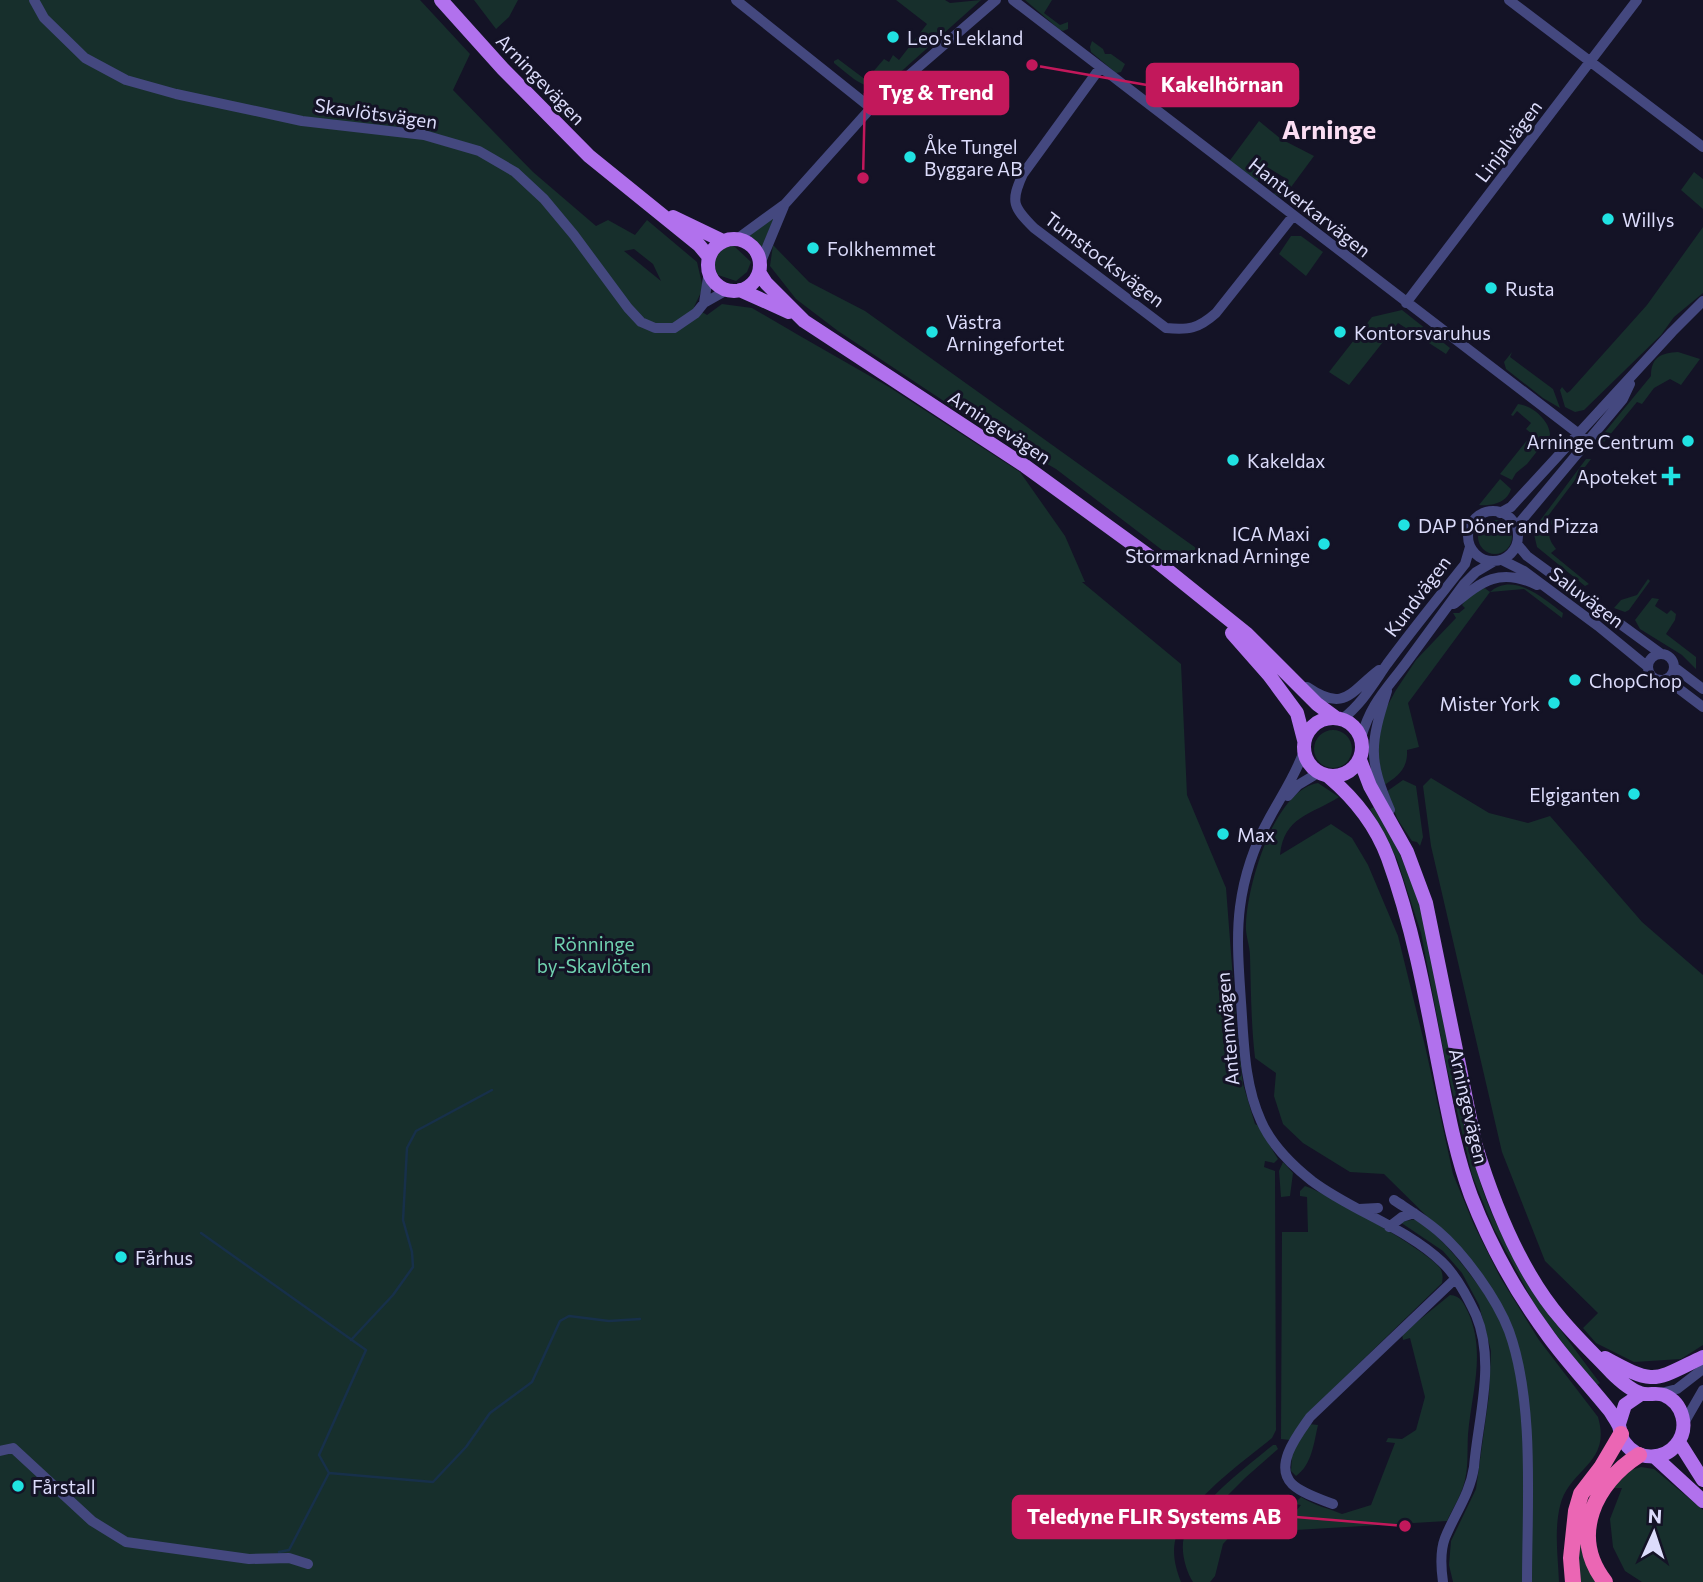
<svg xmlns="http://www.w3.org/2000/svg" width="1703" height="1582" viewBox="0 0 1703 1582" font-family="Commissioner,sans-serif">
	<rect width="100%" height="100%" fill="#141326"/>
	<path fill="#172f2c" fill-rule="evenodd" d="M0,0H420L470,54L453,90L533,172L596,226L608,220L635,235L647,220L697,262L703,288L694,307L707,315L722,304L752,308L800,336L889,387L1020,472L1065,536L1085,582H1082L1181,664L1187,795L1226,888L1236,1018L1243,1084L1255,1124L1267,1130L1270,1146L1278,1159L1274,1163L1265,1161L1264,1167L1275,1171L1276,1430L1272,1438C1242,1463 1192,1497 1177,1534C1171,1550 1175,1567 1181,1582H0ZM634,249L653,264L661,281L624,251Z
		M474,0H518L509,17L496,29Z
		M896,0H945L950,3L981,0L895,77L893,76L877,88C860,87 847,73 834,63V61L838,59L866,80L884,59L889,62L893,55L899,60L927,24Z
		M1025,0H1052L1044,13L1060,25L1068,22V29L1063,31L1060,30Z
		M1092,41L1103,49L1105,54H1111L1125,64L1121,72L1116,73L1091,52L1090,47Z
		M1259,121L1281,139L1314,156L1283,198L1274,194L1285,178L1267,167L1256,184L1228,163Z
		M1694,172L1703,179V209L1681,190Z
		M776,213L761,249L750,236Z
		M1703,227V293L1674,317L1661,335L1584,410L1575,412L1565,407L1560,390L1562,387L1567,393L1570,391L1647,305Z
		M1291,236H1301L1323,252L1306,276L1279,254Z
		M729,245L734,246L751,262L747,272L736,281L718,275C711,261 715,252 729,245Z
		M773,245L809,282L865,311L1196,548L1183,566L1056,469L986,429L838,331L796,299L770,266Z
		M1402,310L1450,348L1446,354L1398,323L1349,385L1329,372L1372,317Z
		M1512,352L1510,357L1553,389L1560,408L1543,398L1506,369L1504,362Z
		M1678,352L1700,359L1681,385L1670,379L1654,388L1642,404L1637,402L1604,442L1600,438L1651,376C1651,357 1661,353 1678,352Z
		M1518,404C1532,405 1550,421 1550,435L1527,464L1516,473L1512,480L1500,474L1532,434L1526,429L1531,423L1517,411L1513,416L1511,415Z
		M1586,459H1591L1548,516L1553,522C1547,533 1548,539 1556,549L1551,553L1589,584L1585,586L1537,547L1533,530Z
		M1500,479L1511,489C1507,503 1492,506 1479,505Z
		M1478 537a17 17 0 1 1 34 0a17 17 0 1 1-34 0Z
		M1648,579L1650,581L1629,610L1625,612L1614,608L1621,600L1637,595Z
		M1482,586L1490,592C1514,571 1544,599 1563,613L1562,618L1524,589L1490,592L1408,703L1419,747L1407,750C1408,769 1398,776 1383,786L1377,748L1384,712L1396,690L1416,660L1456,618L1453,613H1459L1465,608L1462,605L1473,591Z
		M1652,598L1659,599L1655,606L1667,614L1671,610L1676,614L1675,620L1666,634L1696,657V669L1682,655L1640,629L1635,620Z
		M1314 749a19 19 0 1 1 38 0a19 19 0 1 1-38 0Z
		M1431,778L1489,813L1528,823L1550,816L1642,922L1703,975V1345L1681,1359L1634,1362L1596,1343L1583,1328L1598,1313L1545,1261L1502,1152L1431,846L1423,786Z
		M1403,780L1416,786L1423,837L1420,846L1417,842L1412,841L1398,820L1386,792Z
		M1318,783L1339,797C1311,815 1284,816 1280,855L1331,824L1352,838L1368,865L1398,936L1426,1050L1453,1174L1474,1225L1500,1277L1539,1340L1598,1417C1612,1464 1569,1468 1560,1506C1554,1531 1558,1557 1559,1582H1453L1449,1565L1451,1541L1476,1489L1489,1395L1491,1351L1479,1305L1462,1273L1443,1251L1400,1222L1417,1219C1458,1251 1484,1294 1514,1336L1457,1246L1384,1174L1350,1172L1303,1143L1283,1124L1274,1096L1276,1073L1255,1058C1251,1024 1251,990 1250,956C1250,945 1245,935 1246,924C1247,886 1274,790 1318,783Z
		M1376,806C1391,836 1407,866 1417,898C1446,993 1451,1094 1482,1188C1506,1258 1556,1325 1600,1383L1595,1386L1537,1309L1493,1227L1472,1175L1446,1064L1421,933L1397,859L1370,809Z
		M1283,1162L1293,1173L1290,1196L1281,1197L1279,1171Z
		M1305,1186C1325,1192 1431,1253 1440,1268C1443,1273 1443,1278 1442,1283L1308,1413L1290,1440L1281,1439L1282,1232H1308L1307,1197L1300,1196V1191Z
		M1450,1295C1461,1296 1463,1302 1468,1312C1486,1352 1472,1391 1468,1434C1467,1451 1469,1470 1463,1487C1459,1499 1452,1510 1447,1521L1279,1531L1301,1505L1294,1504L1301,1497C1315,1506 1328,1508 1342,1514L1371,1505L1395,1443L1386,1442L1388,1438L1402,1439L1416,1430L1425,1397L1410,1338L1403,1340L1402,1334Z
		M1309,1424L1318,1425C1314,1442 1312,1465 1296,1476L1291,1471L1292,1453Z
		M1273,1445H1276L1278,1449L1245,1478L1200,1523L1202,1528L1216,1527L1235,1531L1223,1544L1215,1576L1210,1582H1193C1185,1570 1178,1544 1187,1530C1206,1497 1244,1469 1273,1445Z
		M1641,1467L1654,1469L1703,1510V1582H1642L1625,1571L1613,1547L1610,1519L1622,1488H1613L1631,1470Z
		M1588,1498C1580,1528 1575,1556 1597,1582H1577L1575,1541Z"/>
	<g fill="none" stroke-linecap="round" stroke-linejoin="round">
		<path stroke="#17304a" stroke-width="2.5" d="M201,1233L366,1350L319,1455L329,1473
			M351,1340L393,1295L413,1267L412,1252L403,1220L407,1148L416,1131L492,1090
			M279,1552L289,1550L329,1473L433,1482L466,1447L490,1413L532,1382L560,1321L569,1316L609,1321L640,1319"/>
		<path stroke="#44487f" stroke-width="10" d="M34,0L44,18L85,58L126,80L176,94L302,121L424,135L479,151L515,172L544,199L574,235L628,308L641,322L655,328H674L696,313L704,303L727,290
			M736,0L871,108
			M1013,0L1588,441
			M1509,0L1703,147
			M1100,68L1023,174C1010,202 1013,207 1034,228L1166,328C1189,330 1198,329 1216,313L1293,216
			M737,239L785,204L871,108L996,0
			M760,264L784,206
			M704,303L709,271
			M1406,303L1637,0
			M1468 536a25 25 0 1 1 50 0a25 25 0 1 1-50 0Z
			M1500,513L1511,507L1672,332L1703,301
			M1516,527L1623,399L1630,384
			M1517,544L1527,556L1660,653
			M1502,560L1524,571L1598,626L1648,667
			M1454,604C1482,581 1500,567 1537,585
			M1648 667a13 13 0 1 1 26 0a13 13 0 1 1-26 0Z
			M1674,667L1703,689
			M1666,679L1703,707
			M1307,687C1345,713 1350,692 1379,670
			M1387,691C1370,744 1368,759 1390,810
			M1342,719C1362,704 1373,684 1387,664C1412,630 1439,597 1465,564L1470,547
			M1361,738C1371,703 1385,691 1406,663C1425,637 1445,610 1464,584L1476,572L1493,562
			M1304,751C1295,776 1282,795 1270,817C1255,844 1244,876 1240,907C1236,938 1239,971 1241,1002C1244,1042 1244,1084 1261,1121C1271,1144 1293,1166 1312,1181C1352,1211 1405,1227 1442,1262C1456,1275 1468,1298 1476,1315C1496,1363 1478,1418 1474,1467C1470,1494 1455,1513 1445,1538C1440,1551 1441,1568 1443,1582
			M1288,796L1298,785L1318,773
			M1394,1200C1409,1210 1424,1219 1438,1231C1464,1253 1497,1299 1509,1331C1535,1403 1527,1505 1527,1582
			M1359,1209L1378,1208
			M1389,1227L1402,1217L1414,1213
			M1661,1393L1677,1389L1703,1369
			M1684,1423L1703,1390
			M0,1451L13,1448L92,1521L126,1542L249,1559L289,1558L308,1564
			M1333,1504C1320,1499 1303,1494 1292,1484C1273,1465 1299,1433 1310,1417L1455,1279"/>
		<path stroke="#b171ed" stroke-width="14" d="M441,0L503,69L589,156L699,245L709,257
			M673,217L723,241
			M708 265a26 26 0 1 1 52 0a26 26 0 1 1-52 0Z
			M759,272L766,283L804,321L1025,466L1160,564L1247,634L1317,704L1336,718
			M740,290L789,312
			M1232,633L1269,675L1297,713L1304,740
			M1304 747a29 29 0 1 1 58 0a29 29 0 1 1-58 0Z
			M1329,777C1355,799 1376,826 1388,858C1412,924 1425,993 1438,1062C1447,1107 1455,1153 1471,1196C1490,1245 1517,1294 1549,1337C1568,1363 1590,1386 1610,1411C1613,1416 1617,1421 1619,1426C1621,1432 1621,1439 1625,1443C1637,1460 1663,1461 1676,1445C1690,1428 1683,1403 1664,1395C1656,1392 1648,1396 1640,1393C1631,1390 1618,1379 1611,1372C1595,1355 1577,1338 1562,1320C1521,1273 1493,1202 1475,1143L1426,903L1407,852L1370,786L1360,760
			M1605,1358C1656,1386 1653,1381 1703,1357
			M1619,1424L1625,1405L1641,1394
			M1679,1442L1703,1480
			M1655,1457L1703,1501"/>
		<path stroke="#eb66b4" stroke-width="16" d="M1573,1582L1571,1558L1576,1511L1581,1494L1601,1468L1621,1434
			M1605,1582C1569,1536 1595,1483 1639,1455"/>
	</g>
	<g fill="#20e2e2" stroke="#141326" stroke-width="2.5">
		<circle cx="893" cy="37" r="7"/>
		<circle cx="910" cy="157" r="7"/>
		<circle cx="1608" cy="219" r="7"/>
		<circle cx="813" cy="248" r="7"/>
		<circle cx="1491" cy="288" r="7"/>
		<circle cx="932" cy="332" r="7"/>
		<circle cx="1340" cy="332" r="7"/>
		<circle cx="1688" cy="441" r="7"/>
		<circle cx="1233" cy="460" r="7"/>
		<path d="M1667.5 465.5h7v7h7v7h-7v7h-7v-7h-7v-7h7z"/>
		<circle cx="1404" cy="525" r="7"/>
		<circle cx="1324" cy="544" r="7"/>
		<circle cx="1575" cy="680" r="7"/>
		<circle cx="1554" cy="703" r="7"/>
		<circle cx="1634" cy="794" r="7"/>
		<circle cx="1223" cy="834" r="7"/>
		<circle cx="121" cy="1257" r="7"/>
		<circle cx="18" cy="1486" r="7"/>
	</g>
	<g text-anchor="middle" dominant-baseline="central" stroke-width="6" stroke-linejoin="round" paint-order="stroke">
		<g font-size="19" fill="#dcdcfb" stroke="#141326" text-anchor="start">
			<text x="907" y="37">Leo's Lekland</text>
			<text x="924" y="146">Åke Tungel<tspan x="924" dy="22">Byggare AB</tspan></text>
			<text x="1622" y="219">Willys</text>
			<text x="827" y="248">Folkhemmet</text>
			<text x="1505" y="288">Rusta</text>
			<text x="946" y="321">Västra<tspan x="946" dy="22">Arningefortet</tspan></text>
			<text x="1354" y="332">Kontorsvaruhus</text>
			<text x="1674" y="441" text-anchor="end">Arninge Centrum</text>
			<text x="1247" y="460">Kakeldax</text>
			<text x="1657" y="476" text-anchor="end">Apoteket</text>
			<text x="1418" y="525">DAP Döner and Pizza</text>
			<text x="1310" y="533" text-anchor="end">ICA Maxi<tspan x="1310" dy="22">Stormarknad Arninge</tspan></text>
			<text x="1589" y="680">ChopChop</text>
			<text x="1540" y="703" text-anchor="end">Mister York</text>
			<text x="1620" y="794" text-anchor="end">Elgiganten</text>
			<text x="1237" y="834">Max</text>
			<text x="135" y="1257">Fårhus</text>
			<text x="32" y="1486">Fårstall</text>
		</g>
		<g font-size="19" fill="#dcdcfb" stroke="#141326">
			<text transform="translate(541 79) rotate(46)">Arningevägen</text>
			<text transform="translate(376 113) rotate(8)">Skavlötsvägen</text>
			<text transform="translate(1508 141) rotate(-53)">Linjalvägen</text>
			<text transform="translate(1310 207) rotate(38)">Hantverkarvägen</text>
			<text transform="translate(1105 259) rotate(37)">Tumstocksvägen</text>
			<text transform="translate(1000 427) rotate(33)">Arningevägen</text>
			<text transform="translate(1417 596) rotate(-53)">Kundvägen</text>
			<text transform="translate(1587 597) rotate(37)">Saluvägen</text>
			<text transform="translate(1227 1029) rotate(-95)">Antennvägen</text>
			<text transform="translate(1469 1106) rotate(77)">Arningevägen</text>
		</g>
		<g font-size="19" fill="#70d2b0" stroke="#141326">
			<text x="594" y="943">Rönninge<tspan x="594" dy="22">by-Skavlöten</tspan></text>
		</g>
		<g font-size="26" font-weight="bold" fill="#fbdef3" stroke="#141326">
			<text x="1329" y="128">Arninge</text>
		</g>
	</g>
	<path fill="none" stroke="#c2185b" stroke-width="2.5" d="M1032 65L1147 85M863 178L865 93M1405 1526L1296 1517"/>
	<g fill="#c2185b" stroke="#141326" stroke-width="2.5">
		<circle cx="1032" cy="65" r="7"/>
		<circle cx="863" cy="178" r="7"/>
		<circle cx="1405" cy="1526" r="7"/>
	</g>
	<g fill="#c2185b" stroke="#c2185b" stroke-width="2.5">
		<rect x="1147" y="64" width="151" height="42" rx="7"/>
		<rect x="865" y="72" width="143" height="42" rx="7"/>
		<rect x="1013" y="1496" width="283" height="42" rx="7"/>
	</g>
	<g font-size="21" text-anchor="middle" font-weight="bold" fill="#fff">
		<text x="1222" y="92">Kakelhörnan</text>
		<text x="936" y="100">Tyg &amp; Trend</text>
		<text x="1154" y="1524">Teledyne FLIR Systems AB</text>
	</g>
	<g transform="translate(1654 1533) rotate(3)" stroke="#141326" stroke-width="5" paint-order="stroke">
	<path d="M0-5L12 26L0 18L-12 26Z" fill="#dcdcfb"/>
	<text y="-10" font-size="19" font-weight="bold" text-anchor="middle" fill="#dcdcfb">N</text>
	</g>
</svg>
